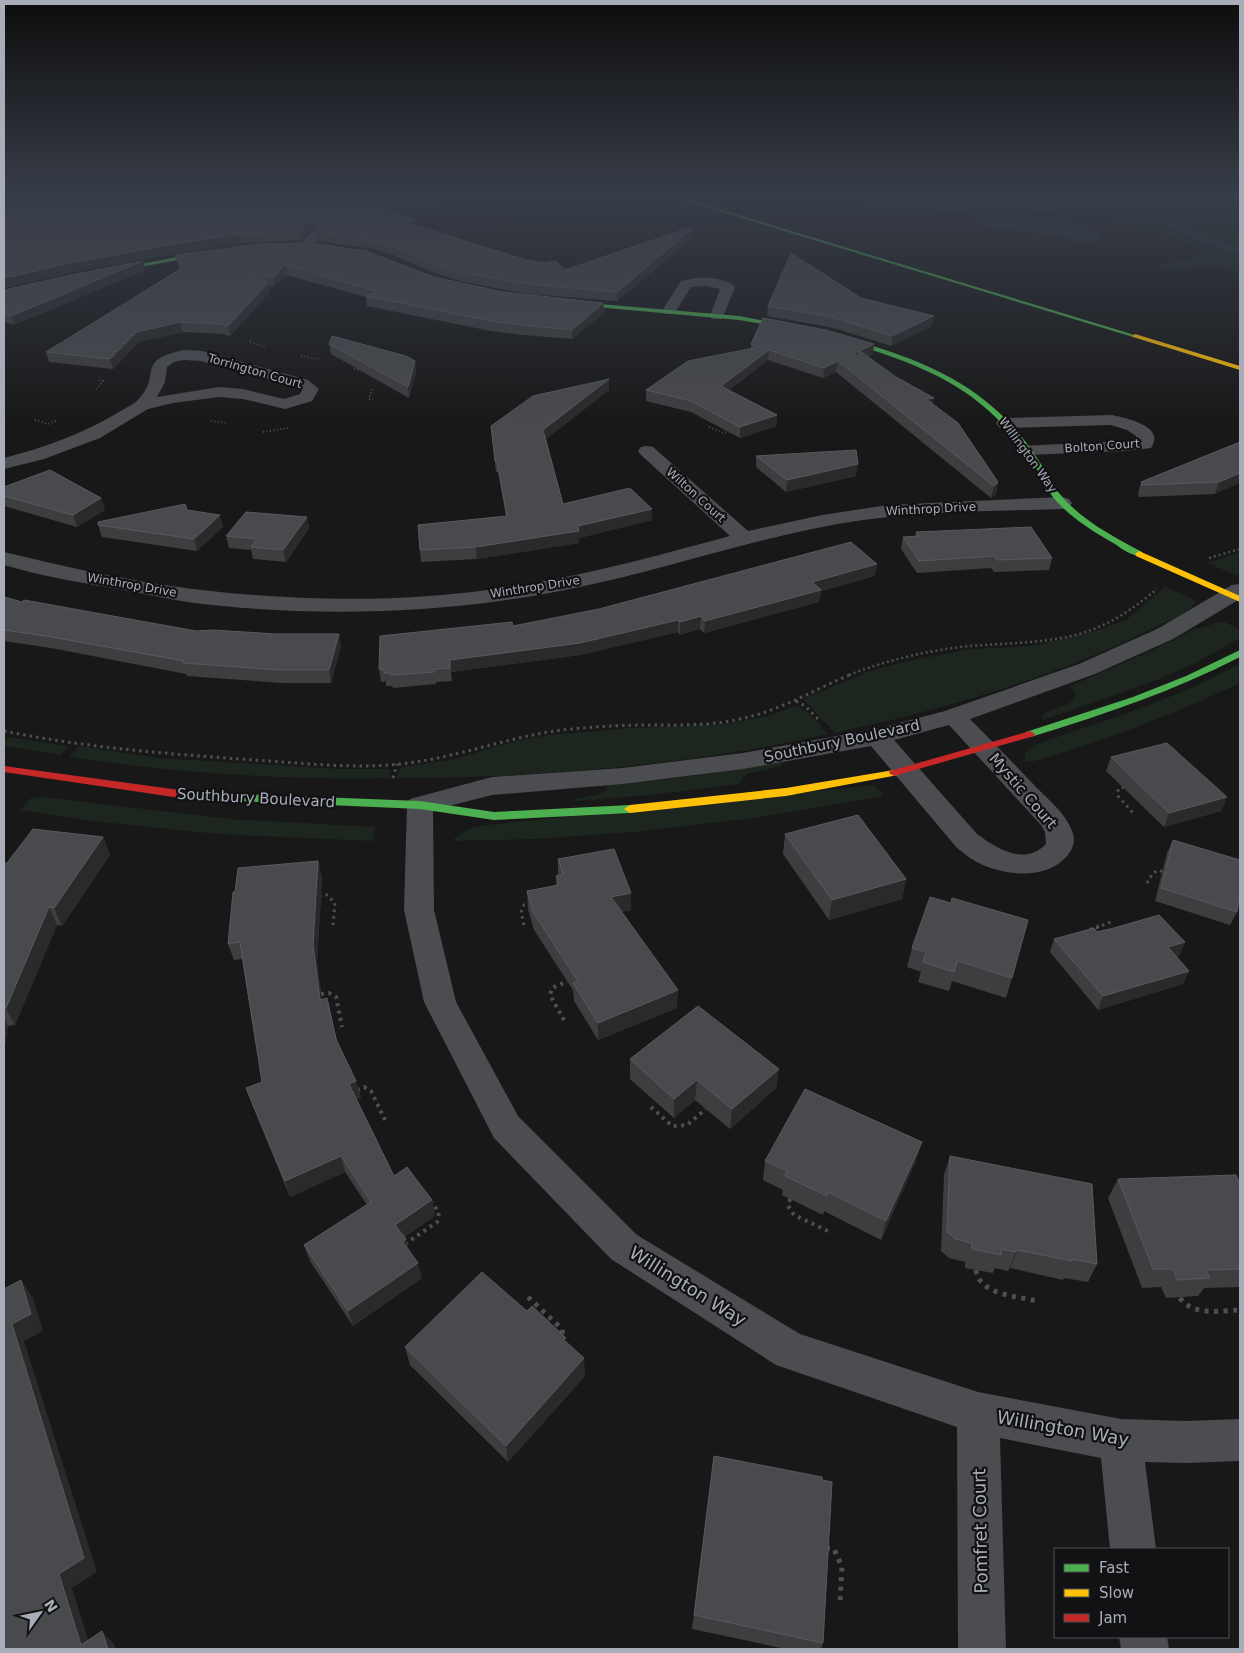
<svg xmlns="http://www.w3.org/2000/svg" width="1244" height="1653" viewBox="0 0 1244 1653" font-family="'DejaVu Sans',sans-serif">
	<rect width="100%" height="100%" fill="#181818"/>
	<path fill="#1d251f" d="M848,195H1240V277C1237,275 1234,271 1232,270C1208,257 1178,277 1158,266C1171,262 1194,260 1203,250L1169,235L1066,203L1005,209H979L899,204Z
		M1240,552V574L1236,575L1207,563Z
		M1165,587L1196,600V602C1185,615 1166,622 1151,629C1052,679 943,709 835,733L803,699L870,671L903,662L970,649L1032,646L1099,630L1127,619Z
		M1225,622L1240,630V638L1198,662L1154,681L1043,720L1042,718L1045,712L1066,705L1071,702L1076,694L1070,686L1153,650L1196,628C1206,629 1211,622 1225,622Z
		M1240,664V683C1173,715 1103,741 1031,762L1024,761L1026,752L1034,745L1134,711L1187,690Z
		M795,706L809,713L828,734C692,765 536,778 396,778L401,767L450,760L513,742L548,735L631,728L726,724L768,716Z
		M8,737L68,746L61,755L4,746V740Z
		M79,746L159,758L341,769H390V778C283,780 175,773 69,757Z
		M783,762L781,766L747,774L743,777L739,784L650,795L574,801L575,799L596,795L606,791L607,786L692,776Z
		M874,785L884,796L754,818L634,832L534,839L451,841L468,829L486,825Z
		M42,797L230,819L375,827L373,841L217,834L92,821L20,810L31,798Z"/>
	<path fill="#2a323a" d="M828,195H848L899,204L979,209H1005L1052,203L1115,206L1155,215L1231,246L1240,250V255L1198,240L1153,220L1117,210L1086,208L1022,214H983L897,208Z
		M1001,218C1021,220 1093,219 1103,237L1102,239L1082,243L1052,234L1002,230L977,223L988,219Z"/>
	<g fill="none" stroke-linecap="round" stroke-linejoin="round">
		<path stroke="#4e4f53" stroke-width="1" stroke-dasharray="1 2" stroke-linecap="butt" d="M1170,195L1240,204
			M506,197L528,199"/>
		<path stroke="#4e4f53" stroke-width="2" stroke-dasharray="1 2.5" stroke-linecap="butt" d="M251,341L249,342L266,347
			M301,356L319,359
			M354,369L362,371
			M96,389L103,381L99,380
			M372,389L369,399H373
			M35,420L48,424L58,420
			M211,421L228,423
			M709,427L723,433L732,431
			M263,432L288,428"/>
		<path stroke="#4e4f53" stroke-width="2.5" stroke-dasharray="2 3" stroke-linecap="butt" d="M1209,558L1240,549
			M849,675C882,662 917,653 953,648C1002,641 1057,647 1103,625C1123,616 1140,603 1157,589"/>
		<path stroke="#4e4f53" stroke-width="3" stroke-dasharray="2.5 4" stroke-linecap="butt" d="M796,701L805,706L820,721
			M4,731C87,748 170,754 254,760C303,763 352,769 401,764C456,758 508,737 562,730C591,727 620,725 649,725C679,725 710,726 740,719C780,711 815,689 852,674
			M393,778L397,764
			M1124,787L1118,789V796L1133,813
			M1147,883L1153,873L1159,870L1163,872
			M319,896L327,895L335,903L333,925
			M524,925L521,912L524,905L530,904
			M1096,928L1111,922"/>
		<path stroke="#4e4f53" stroke-width="4" stroke-dasharray="3 4.5" stroke-linecap="butt" d="M1090,930L1099,926
			M321,994L329,993L336,997L342,1027
			M564,1020L550,995L552,988L568,981
			M357,1090L364,1087L371,1091L385,1120
			M651,1107L672,1126L687,1125L706,1109
			M790,1199L788,1206L794,1215L830,1232
			M405,1244L437,1222L439,1213L432,1202"/>
		<path stroke="#4e4f53" stroke-width="5" stroke-dasharray="4 5.5" stroke-linecap="butt" d="M976,1270C979,1295 1017,1296 1037,1301
			M528,1297L562,1329L563,1338
			M1180,1298C1193,1316 1220,1311 1239,1310
			M826,1548L834,1549L842,1567L840,1602"/>
		<path fill="#4c4d51" fill-rule="evenodd" d="M314,231L320,235L311,249H301L300,246C304,240 307,233 314,231Z
			M697,278C709,277 727,278 735,287L722,319H712L710,316L720,289L707,286L691,287L674,314H664L662,311L681,281Z
			M184,350L202,351L308,380L319,389L312,401L285,409L243,399L219,397L173,403L148,409L100,438L44,459L4,469V458C43,448 79,435 114,415C121,410 131,406 137,401C164,374 133,361 184,350ZM184,360L201,361L296,386L302,390L300,394L284,399L243,389L219,387L157,397L165,382L167,367L174,362Z
			M1112,415C1126,418 1166,426 1151,448L1126,451L1026,455L1020,454L1017,450L1020,446L1126,441L1136,440V436L1127,430L1111,425L1005,428L999,427L996,423L999,419L1005,418Z
			M647,446L653,447L748,531L822,515L888,505L1062,497L1069,499L1072,503L1069,507L1062,509C996,511 929,511 863,520C765,534 672,568 575,588C450,614 320,618 194,603C173,600 152,595 130,591C88,584 45,577 4,565V552C66,567 129,581 193,589C306,603 426,603 539,582C603,571 666,553 730,536L641,455L638,451L641,447Z
			M1240,584V599L1173,639L1095,674L970,719C992,741 1014,764 1036,787C1049,800 1066,814 1072,831C1076,841 1073,849 1067,856C1046,881 1002,876 975,861C969,858 963,852 957,848L871,746L743,769L623,784L492,795L433,810L434,910L456,1002L518,1116L637,1235L800,1334L978,1392L1121,1419L1186,1421L1240,1419V1461L1186,1463L1145,1462L1156,1549H1110L1101,1458L1000,1438L1006,1649H958L957,1427L776,1365L611,1259L494,1138L424,1002L404,910L407,805L410,799L492,777L623,768L743,753L876,729L945,711L1079,664L1157,629L1232,585ZM949,725L1041,825L1045,832L1046,844C1025,866 997,849 977,834L894,740Z
			M1119,1637H1167L1169,1649H1121Z"/>
		<path fill="#4caf50" fill-rule="evenodd" d="M666,195H673L1138,336L1133,337Z
			M213,250L215,253L108,273L105,271Z
			M565,301L739,316L801,328L798,330L739,320L563,304L562,303Z
			M838,336C894,351 952,370 995,409C1012,424 1027,442 1039,461C1046,472 1051,484 1059,493C1081,520 1112,536 1142,552V556C1133,557 1122,549 1115,544C1092,531 1069,517 1052,496C1045,485 1040,474 1033,463C1021,444 1006,426 989,411C946,372 890,355 836,339V337Z
			M1240,650V657C1174,691 1105,714 1034,736L1030,737L1025,734L1026,732L1133,697L1186,676Z
			M194,792L420,801L494,812L630,805L636,809L630,813L494,820L420,809L190,799L189,796Z"/>
		<path fill="#ffc107" fill-rule="evenodd" d="M1135,334L1240,366V370L1133,337L1132,336Z
			M1139,551L1240,596V602L1136,556L1135,554Z
			M894,770L898,771L899,773L898,775L786,796L630,813L624,809L630,805L786,788Z"/>
		<path fill="#c62828" fill-rule="evenodd" d="M1030,731L1035,734L1034,736L894,776L889,773L890,771Z
			M4,766L194,792L199,796L194,800L4,772Z"/>
	</g>
	<path fill="#3e3e40" d="M4,207L391,212L414,220V225L526,260L565,270L692,238L617,301L528,294L464,282L432,272L393,255L375,249L318,241L317,232L313,229L306,234L301,240L242,243L182,252L73,272L4,288Z
		M175,255L434,277L503,292L603,303L604,313L572,339L523,335L491,331L367,306L366,297L286,275L274,287L269,286L270,292L230,336L222,334L183,332L139,342L113,369L49,362L46,352L180,270Z
		M143,261L145,270L14,325L4,322V290Z
		M861,298L932,326L891,346L834,328L767,316L768,306Z
		M329,344L415,361L416,371L409,398L331,354Z
		M751,344L873,354L868,357L933,404L998,482L996,494L991,498L836,372L823,378L768,360L729,390L777,415L776,426L740,438L691,412L646,401V390L751,348Z
		M609,379V390L546,439L563,504L652,509V520L579,538V543L477,559L421,562L420,550L506,516L498,472H496L491,426Z
		M1240,442L1215,494L1139,497L1138,493L1141,482Z
		M756,456L856,476L786,492L756,467Z
		M4,487L101,498L105,510L77,527L4,506Z
		M187,510L223,527L197,551L102,537L98,525Z
		M307,517L309,528L286,562L253,559L251,550L229,548L226,536Z
		M916,532L1052,558L1049,570L994,572L991,568L917,573L901,549L903,537L915,536Z
		M875,576L821,591L819,602L704,633L700,629L680,635L678,632L580,655L451,672L452,681L436,682V684L393,688L392,686H386V681L381,682L379,669L513,626Z
		M4,597L22,602L196,631L341,646L331,683H282L187,676L186,674L51,648L4,641Z
		M1111,757L1227,797L1221,811L1164,827L1106,771Z
		M785,834L906,879L902,899L829,920L783,854Z
		M103,837L110,855L62,926L57,925L15,1025L8,1026L4,1051V863H7Z
		M1173,840L1237,912L1230,925L1155,901L1167,853Z
		M558,859L631,910L622,912L677,1008L598,1040L574,1001L573,990L534,930L528,909L527,891L556,885V876L558,875Z
		M318,861L322,878L317,962L322,1000L327,998L337,1041L356,1081L361,1098L356,1099L394,1176L435,1216L404,1237L406,1239L408,1249L422,1278L353,1326L310,1261L304,1245L367,1205L345,1172L290,1197L252,1104L246,1088L262,1082L242,959L234,960L228,944L235,892Z
		M1097,932L1185,942L1179,956L1176,957L1189,971L1183,984L1098,1010L1050,952L1054,939Z
		M912,948L1012,978L1006,998L952,981L949,991L918,982L921,972L907,967Z
		M630,1059L779,1069L776,1088L730,1129L695,1100L674,1118L630,1079Z
		M950,1156L1097,1264L1088,1282L1064,1278L1063,1280L1010,1268L1008,1271L995,1268L993,1273L965,1268V1262L949,1258L941,1251L944,1175Z
		M765,1161H916L881,1240L824,1211L823,1215L782,1195L783,1190L763,1180Z
		M1118,1179L1240,1184V1287L1204,1288L1198,1296L1166,1298L1161,1287L1142,1288L1108,1198Z
		M527,1311L566,1343L585,1376L508,1462L410,1365L405,1347Z
		M714,1456L823,1643L821,1649H786L692,1629Z"/>
	<path fill="#2a2a2b" d="M7,195H65L4,204V196Z
		M428,195H464L378,215L377,207Z
		M414,220V228L405,222Z
		M312,221L313,229L306,234L301,240L300,232L305,225Z
		M692,229V238L617,301V292Z
		M240,234L242,243L182,252L73,272L4,288V278L70,263L180,243Z
		M143,261L145,270L14,325L11,316Z
		M284,265L286,275L274,287L273,278Z
		M268,283L270,292L230,336L228,326Z
		M603,303L604,313L572,339V330Z
		M934,316L932,326L891,346L892,336Z
		M180,322L183,332L139,342L113,369L110,359L137,332Z
		M874,344L873,354L852,364L853,354Z
		M769,350L768,360L720,396L721,386Z
		M415,361L416,371L409,398L408,387Z
		M838,361L836,372L823,378L824,368Z
		M609,379V390L544,441L543,430Z
		M934,398L932,409L926,399Z
		M777,415L776,426L740,438V427Z
		M858,464L856,476L786,492L787,480Z
		M1240,473V483L1215,494L1219,482Z
		M998,482L996,494L991,498L994,486Z
		M101,498L105,510L77,527L73,515Z
		M652,509V520L579,538V543L477,559L476,547L578,526Z
		M220,515L223,527L197,551L194,539Z
		M307,517L309,528L286,562L283,550Z
		M877,564L875,576L821,591L819,602L704,633L705,621L812,582Z
		M701,616L700,629L680,635V622Z
		M678,620V632L580,655L451,672L452,681L450,660Z
		M339,634L341,646L331,683L329,670Z
		M1227,797L1221,811L1164,827L1169,813Z
		M103,837L110,855L62,926L54,908Z
		M318,861L322,878L317,962L324,1017L320,1000L313,945Z
		M906,879L902,899L829,920L832,900Z
		M631,893V910L611,914V897Z
		M49,907L57,925L15,1025L6,1008Z
		M1185,942L1179,956L1162,961L1168,947Z
		M1189,971L1183,984L1098,1010L1103,996Z
		M678,990L677,1008L598,1040V1023Z
		M4,1018L8,1026L4,1051Z
		M779,1069L776,1088L730,1129L732,1109Z
		M697,1080L695,1100L674,1118V1099Z
		M356,1081L361,1098L353,1101L349,1084Z
		M922,1142L916,1161L881,1240L886,1221Z
		M341,1156L345,1172L290,1197L285,1181Z
		M432,1200L435,1216L399,1241L395,1225Z
		M406,1239L410,1255L403,1242Z
		M1018,1250L1010,1268L1008,1271L1016,1252Z
		M418,1263L422,1278L353,1326L348,1311Z
		M21,1280L33,1298L43,1331L24,1341L97,1572L72,1588L91,1649L81,1645L59,1574L12,1324Z
		M584,1358L585,1376L508,1462L506,1446Z
		M102,1631L114,1644L116,1649H108Z"/>
	<path fill="#494a4d" stroke="#585a5e" d="M79,195H428L377,207L414,220L405,222L526,260L545,263L555,261L565,270L691,227L692,229L617,292L527,284L463,273L431,263L392,246L373,241L317,232L321,226L312,221L305,225L300,232L240,234L180,243L70,263L4,278V207Z
		M310,243L366,251L434,277L503,292L603,303L572,330L522,325L491,321L366,296L379,292L284,265L273,278L251,273L268,283L228,326L220,324L180,322L137,332L110,359L46,352L182,268L175,255L260,244Z
		M791,253L861,298L934,316L892,336L835,318L768,306Z
		M143,261L11,316L4,313V290L71,275Z
		M763,318L826,330L874,344L853,354L857,356L860,351L896,377L934,398L926,399L958,423L998,482L994,486L838,361L824,368L769,350L721,386L777,415L740,427L691,401L646,390L688,361L759,347L751,344Z
		M332,336L406,356L415,361L408,387L329,344Z
		M609,379L543,430L563,504L630,488L652,509L578,526L579,531L476,547L420,550L418,525L507,516L497,461H495L491,426L533,396Z
		M1240,442V473L1219,482L1142,485L1141,482Z
		M856,450L858,464L787,480L756,456Z
		M50,470L101,498L73,515L4,496V487Z
		M185,504L187,510L220,515L194,539L98,525V522Z
		M246,512L307,517L283,550L251,547L257,539L226,536Z
		M1031,527L1052,558L997,560L994,556L919,561L903,537L919,536L916,532Z
		M851,542L877,564L812,582L821,590L705,621L701,616L680,622L678,620L580,643L450,660V668L434,669V672L391,675V673H384V669H379L380,636L512,622L513,626L599,609Z
		M4,597L22,602L24,600L196,631L214,630L276,634H339L329,670H279L183,663L184,661L46,636L4,630Z
		M1167,743L1227,797L1169,813L1111,757Z
		M858,815L906,879L832,900L785,834Z
		M33,829L103,837L54,908L49,907L6,1008H4V863H7Z
		M1173,840L1240,860V893L1237,912L1161,888Z
		M614,849L631,893L611,897L678,990L598,1023L573,983L578,981L533,912L527,891L559,885L556,876L563,874L558,859Z
		M318,861L313,945L320,1000L327,998L336,1039L356,1081L349,1084L394,1176L407,1167L432,1200L395,1225L406,1239L403,1242L418,1263L348,1311L304,1245L371,1202L341,1156L285,1181L246,1088L262,1082L240,942L228,944L233,892H235L238,868Z
		M930,897L951,903L952,898L1028,920L1012,978L957,961L954,972L923,962L926,952L912,948Z
		M1159,915L1185,942L1168,947L1189,971L1103,996L1054,939L1094,928L1097,932L1114,928Z
		M698,1006L779,1069L732,1109L697,1080L674,1099L630,1059Z
		M805,1089L922,1142L886,1221L828,1192L827,1196L785,1176L787,1171L765,1161Z
		M950,1156L1092,1184L1097,1264L1072,1259V1261L1018,1250L1016,1252L1001,1249V1255L972,1249V1243L956,1239L947,1232Z
		M1236,1175L1240,1184V1269L1206,1270L1210,1278L1177,1280L1173,1269H1153L1118,1179Z
		M482,1272L527,1311L532,1306L566,1338L564,1340L584,1358L506,1446L405,1347Z
		M21,1280L31,1314L12,1324L84,1558L59,1574L81,1645L102,1631L108,1649H4V1289Z
		M714,1456L822,1477V1480L832,1482L823,1643L694,1615Z"/>
	<linearGradient id="sky" x2="0" y2="1"><stop stop-color="#0d0d0d"/><stop offset="0.46" stop-color="#373d48"/><stop offset="1" stop-color="#373d48" stop-opacity="0"/></linearGradient>
	<rect width="1244" height="426" fill="url(#sky)"/>
	<g text-anchor="middle" dominant-baseline="central" stroke-width="4.5" stroke-linejoin="round" paint-order="stroke">
		<g font-size="12" fill="#a8adb9" stroke="#121214">
			<text transform="translate(255 371) rotate(16)">Torrington Court</text>
			<text transform="translate(1102 446) rotate(-4)">Bolton Court</text>
			<text transform="translate(1028 455) rotate(54)">Willington Way</text>
			<text transform="translate(696 495) rotate(42)">Wilton Court</text>
			<text transform="translate(931 509) rotate(-3)">Winthrop Drive</text>
			<text transform="translate(132 585) rotate(10)">Winthrop Drive</text>
			<text transform="translate(535 587) rotate(-9)">Winthrop Drive</text>
		</g>
		<g font-size="15" fill="#a8adb9" stroke="#121214">
			<text transform="translate(842 741) rotate(-12)">Southbury Boulevard</text>
			<text transform="translate(1023 791) rotate(49)">Mystic Court</text>
			<text transform="translate(256 798) rotate(3)">Southbury Boulevard</text>
		</g>
		<g font-size="18" fill="#a8adb9" stroke="#121214">
			<text transform="translate(688 1286) rotate(32)">Willington Way</text>
			<text transform="translate(1063 1428) rotate(10)">Willington Way</text>
			<text transform="translate(980 1531) rotate(-91)">Pomfret Court</text>
		</g>
	</g>
	<rect width="1244" height="1653" fill="none" stroke="#a8adb9" stroke-width="10"/>
	<rect x="1054" y="1548" width="175" height="90" fill="#121214" stroke="#4e5056"/>
	<rect x="1064" y="1564" width="25" height="8" fill="#4caf50" stroke="#4e5056"/>
	<text x="1099" y="1573" font-size="15" fill="#a8adb9">Fast</text>
	<rect x="1064" y="1589" width="25" height="8" fill="#ffc107" stroke="#4e5056"/>
	<text x="1099" y="1598" font-size="15" fill="#a8adb9">Slow</text>
	<rect x="1064" y="1614" width="25" height="8" fill="#c62828" stroke="#4e5056"/>
	<text x="1099" y="1623" font-size="15" fill="#a8adb9">Jam</text>
	<g transform="translate(40 1613) rotate(57)" stroke="#121214" stroke-width="4" paint-order="stroke">
	<path d="M0-4L9 19L0 12L-9 19Z" fill="#a8adb9"/>
	<text y="-8" font-size="14" font-weight="bold" text-anchor="middle" fill="#a8adb9">N</text>
	</g>
</svg>
